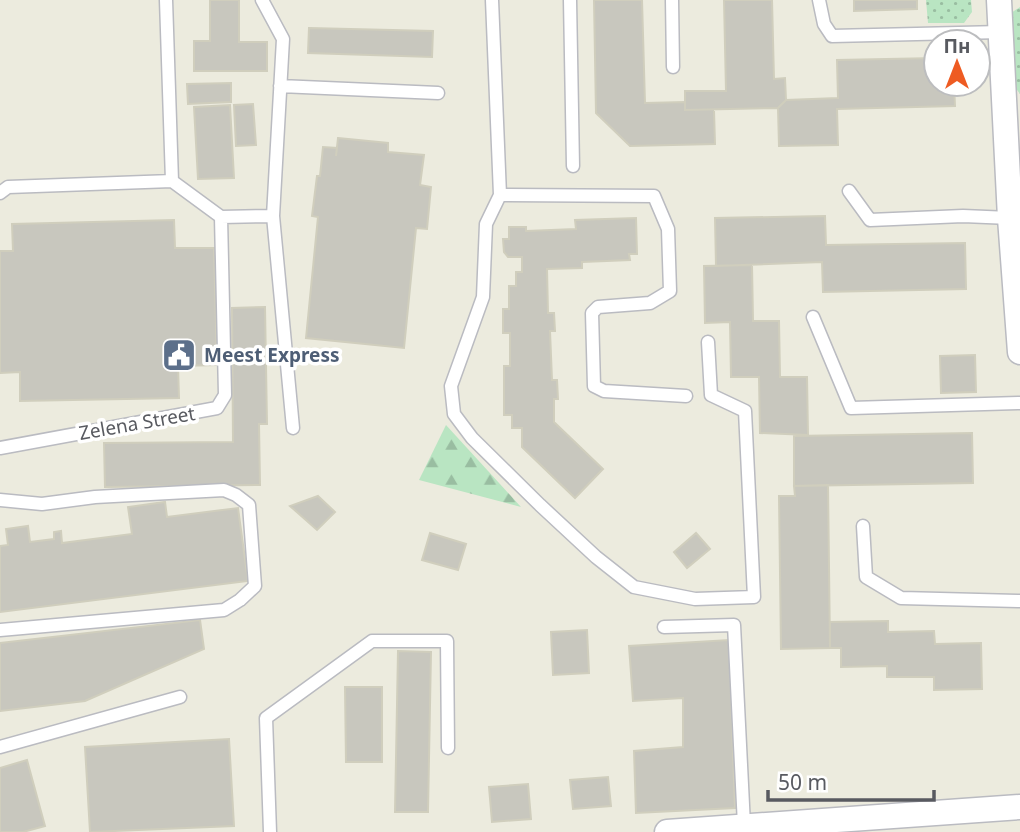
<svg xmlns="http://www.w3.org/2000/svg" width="1020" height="832" viewBox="0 0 1020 832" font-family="'Noto Sans',sans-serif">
	<defs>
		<pattern id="grass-dots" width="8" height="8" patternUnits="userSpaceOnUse" patternTransform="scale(1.75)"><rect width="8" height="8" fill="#b9e5c2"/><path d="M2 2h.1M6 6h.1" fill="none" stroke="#99bda1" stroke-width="1.8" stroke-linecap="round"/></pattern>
		<pattern id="forest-firs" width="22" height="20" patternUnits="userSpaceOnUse" patternTransform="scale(1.75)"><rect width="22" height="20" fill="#b9e5c2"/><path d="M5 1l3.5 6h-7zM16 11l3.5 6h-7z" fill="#99bda1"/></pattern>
	</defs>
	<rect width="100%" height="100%" fill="#ecebde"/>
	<path fill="url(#grass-dots)" d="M926,0H971L972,12L964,23H928Z
		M1020,7V94L1012,83L1011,13Z"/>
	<path fill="url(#forest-firs)" d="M446,425L521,507L419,480Z"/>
	<path fill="#c8c7be" stroke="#d0cebd" stroke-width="2" d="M210,0H239V42H267V71H194V41H210Z
		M594,0H642L645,103L685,102V110H714L715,144L630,146L596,113Z
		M724,0H772L774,79L785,78L786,100L778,108L685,110V91H726Z
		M854,0H917V9L854,11Z
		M309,28L433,31L432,57L308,53Z
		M936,58V84H954L955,106L837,109L838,145L779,146L778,108L786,100L838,98L837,60Z
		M231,83V102L188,104L187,84Z
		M253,104L256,145L236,146L234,105Z
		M230,105L234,178L198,179L194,107Z
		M338,138L388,143V152L424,155L420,185L431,187L427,229L416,228L404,348L306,338L318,217L312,216L317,176H320L323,147L337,148L336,156Z
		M825,216L826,245L965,243L966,289L823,292L822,262L716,266L715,218Z
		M636,218L637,254H629L630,260L582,262V268L547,269L548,313H554L555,331H550L552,380H557L558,399H554V422L603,469L575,498L522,447V428H512V415H504V366H510V333H503V309H509V286H516V272H522V257H508L504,252L503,239H509V227H526V231L576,229L575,220Z
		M174,220L175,248H214L217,365L178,366L179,398L20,401V372L0,373V251H13L12,224Z
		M752,265L753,321H779L780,377H807L808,435L760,433L759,377H731L730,322L705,323L704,266Z
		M265,307L267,424H259L260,485L105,487L104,443L233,442L232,308Z
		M975,355L976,392L941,393L940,356Z
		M972,433L973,483L794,486V436Z
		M828,485L830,648L781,649L779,496H795L794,486Z
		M318,496L335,512L317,530L290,506Z
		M165,502L167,517L238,508L248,581L0,612V546L8,545L6,529L28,526L30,542L54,539V532L61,531L62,543L132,534L128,507Z
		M430,533L466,544L458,570L422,560Z
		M696,533L710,549L687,568L674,552Z
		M200,620L204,649L85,701L0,711V643Z
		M888,621V632L934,631L935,644L981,643L982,689L934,690V677H887V666L841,667V648H830V622Z
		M587,630L589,673L553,675L551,632Z
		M729,640L735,808L636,813L634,751L683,747V698L633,701L629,646Z
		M398,651L431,652L428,812H395Z
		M345,687H382V762H346Z
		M229,739L234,826L90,832L85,747Z
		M27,760L45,826L23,832H0V768Z
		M608,777L611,806L573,809L570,780Z
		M528,784L531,819L492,822L489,787Z"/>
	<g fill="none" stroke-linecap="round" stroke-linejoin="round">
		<g stroke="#babbc1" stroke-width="15">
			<path id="lane" d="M262,0L283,39L273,216L293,428
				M492,0L500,195L486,224L483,297L451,386L454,414L472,438L540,505L596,557L634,587L695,599L754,597L745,411L711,395L708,342
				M570,0L573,166
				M672,0L673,67
				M819,0L824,24L832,36L1001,32
				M280,86L438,93
				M849,191L870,220L963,216L1010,218
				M0,193L8,187L172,181
				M500,195L654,196L668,229L670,291L650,303L598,307L592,313L594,386L604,391L686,396
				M221,217L273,216
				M813,317L851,408L1020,403
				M0,448L217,408L225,395L221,217L172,181L166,0
				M0,500L42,504L95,497L224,490L236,495L249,505L255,586L240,600L224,610L0,630
				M863,526L866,577L901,598L1020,601
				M664,627L734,625L744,825
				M0,747L180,697
				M270,832L266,718L372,641H447L448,748"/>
		</g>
		<g stroke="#babbc1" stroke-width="27">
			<path id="street" d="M999,0L1010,218L1020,352
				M667,832L1020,807"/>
		</g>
		<use href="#lane" stroke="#fff" stroke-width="12"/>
		<use href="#street" stroke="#fff" stroke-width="24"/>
	</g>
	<defs>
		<g id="civic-square" transform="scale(1.75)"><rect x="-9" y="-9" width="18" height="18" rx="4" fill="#5c6f8a" stroke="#fff"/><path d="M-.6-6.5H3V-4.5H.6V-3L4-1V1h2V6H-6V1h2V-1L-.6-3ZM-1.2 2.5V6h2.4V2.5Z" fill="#fff"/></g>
	</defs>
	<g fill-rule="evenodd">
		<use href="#civic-square" x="179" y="355"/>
	</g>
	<g text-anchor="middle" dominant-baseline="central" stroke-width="7" stroke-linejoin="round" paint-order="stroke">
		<g font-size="19" font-weight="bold" fill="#4e5e75" stroke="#fff" text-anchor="start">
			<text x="204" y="355">Meest Express</text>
		</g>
		<g font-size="19" fill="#585a60" stroke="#fff">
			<text transform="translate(137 423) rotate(-10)">Zelena Street</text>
		</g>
	</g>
	<g transform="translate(957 63)"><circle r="33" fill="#ffffff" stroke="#bcbdbf" stroke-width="2"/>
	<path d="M0-5L12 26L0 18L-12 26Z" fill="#ee5b22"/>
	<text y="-10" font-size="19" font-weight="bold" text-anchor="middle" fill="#585a60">Пн</text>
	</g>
	<path d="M768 790v10h166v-10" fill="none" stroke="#585a60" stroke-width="3.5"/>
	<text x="778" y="790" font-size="21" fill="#585a60" stroke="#ffffff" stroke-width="5" paint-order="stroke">50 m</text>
</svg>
